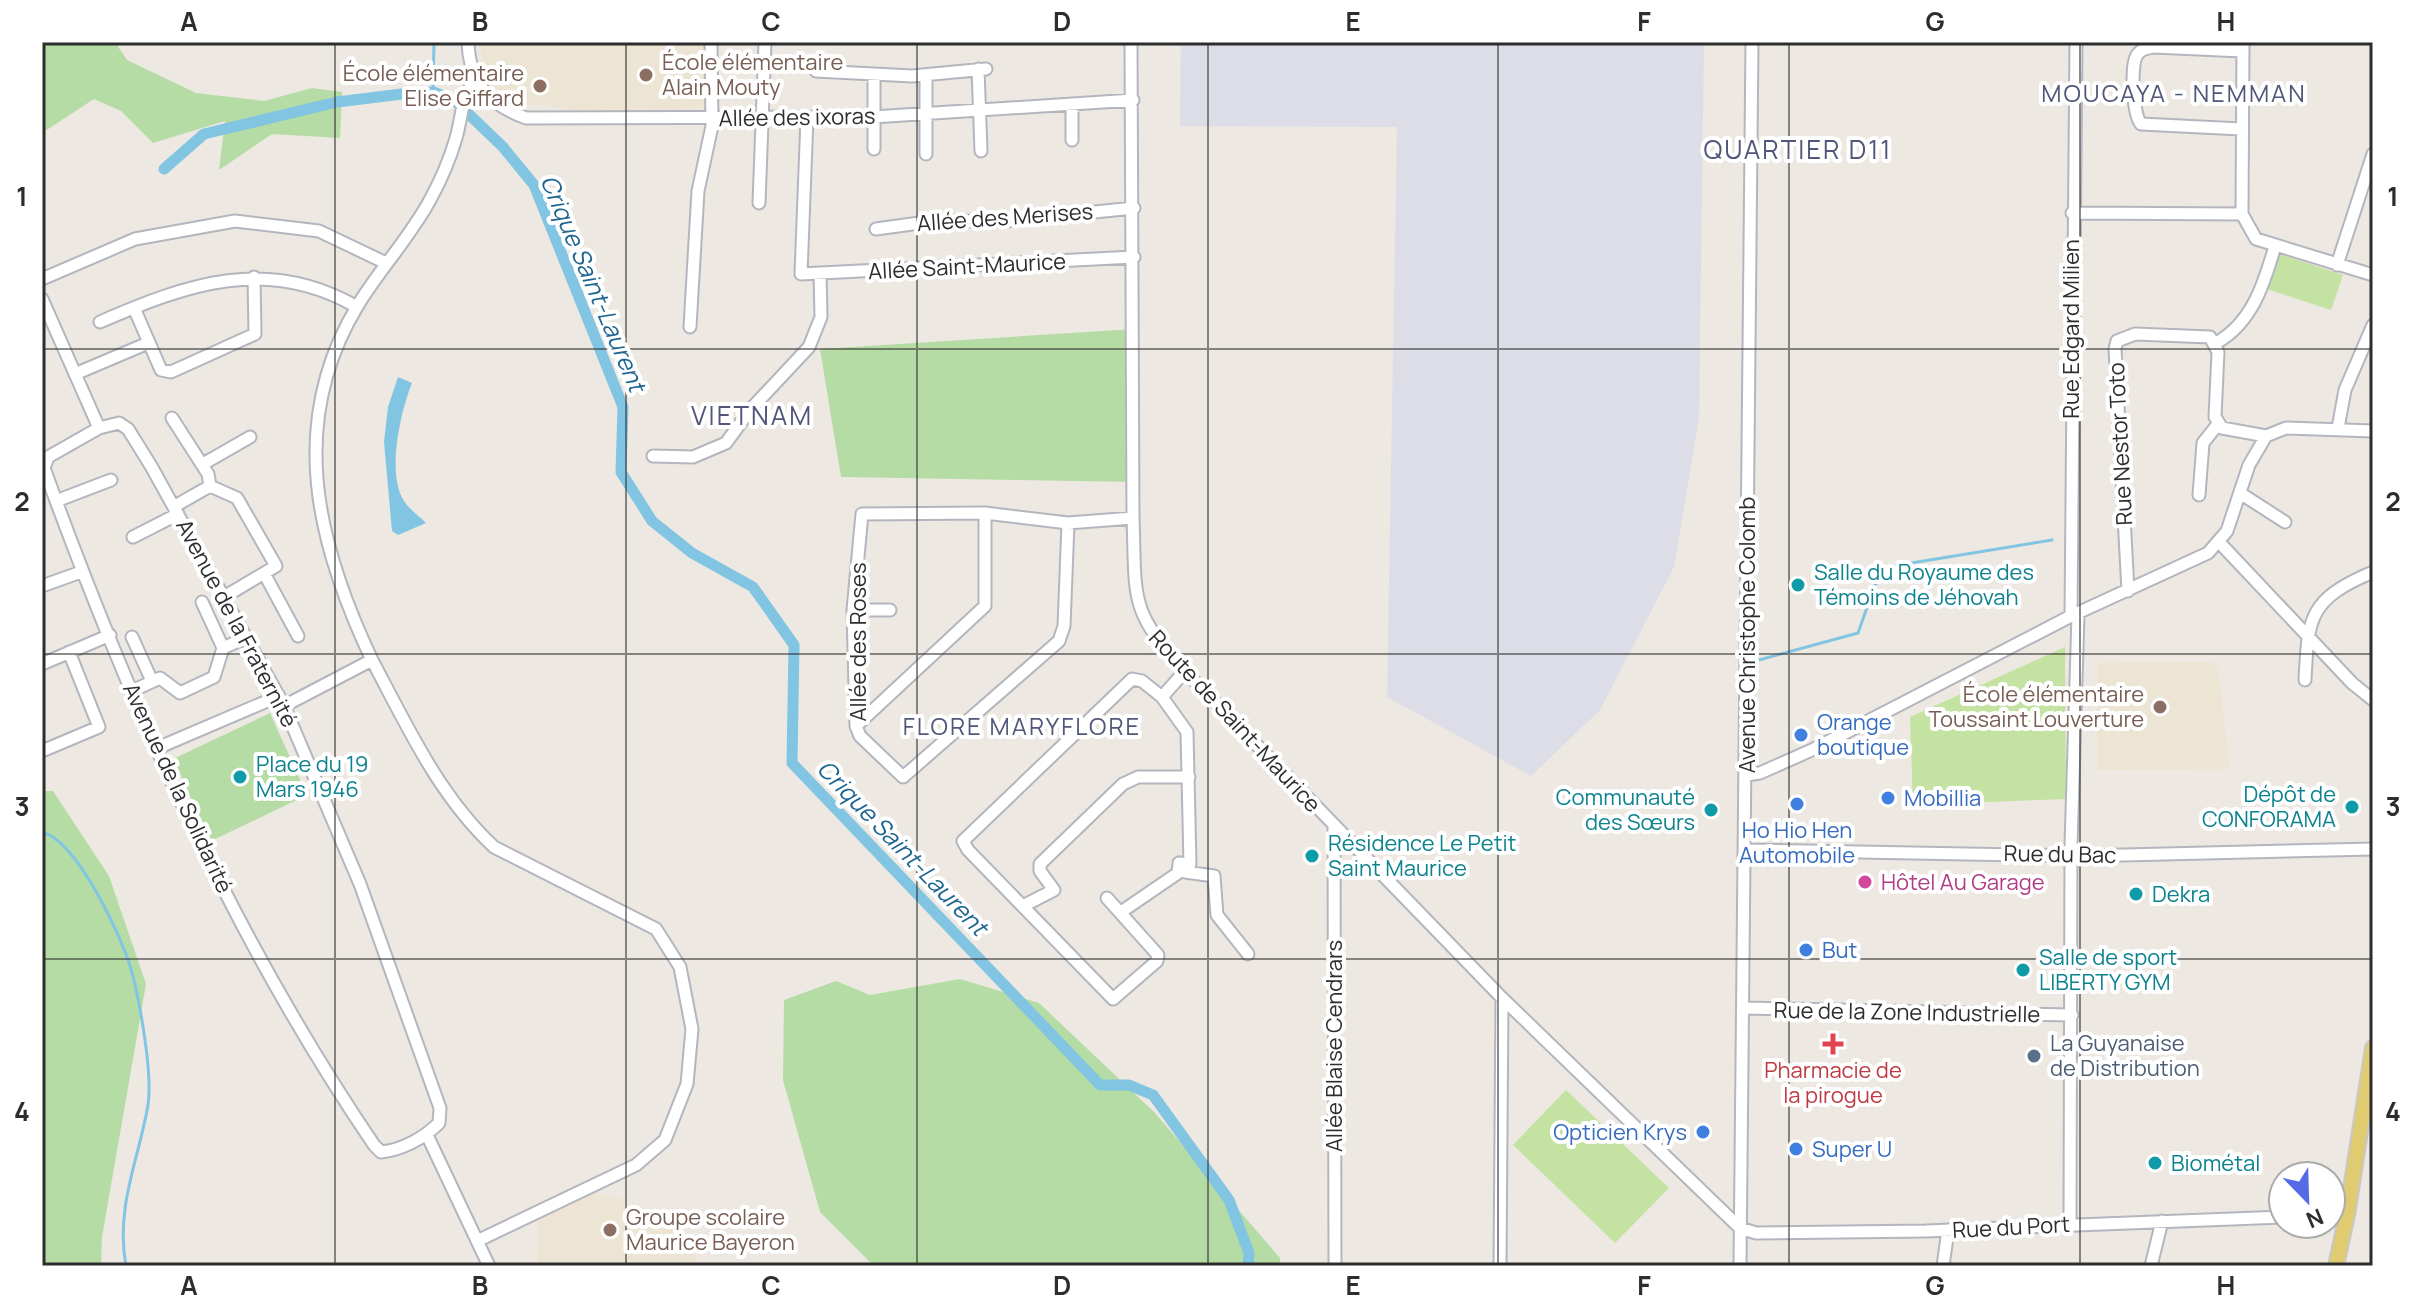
<svg xmlns="http://www.w3.org/2000/svg" width="2415" height="1308" viewBox="0 0 2415 1308" font-family="Manrope,sans-serif">
	<rect width="100%" height="100%" fill="#ede8e1"/>
	<path fill="#ece5d3" d="M480,42H708L707,108L585,112L506,100L483,73Z
		M2211,662L2218,668L2230,769L2097,770L2098,663Z
		M597,1193L621,1199L633,1216L677,1213L699,1266H537L538,1218Z"/>
	<path fill="#dcdde6" d="M1181,42H1704L1699,418L1674,567L1600,710L1531,776L1387,697L1397,127L1180,126Z"/>
	<path fill="#b5dca4" d="M42,42H115L127,60L196,93L264,101L312,88L342,92L340,138L272,134L219,170L225,121L153,143L121,111L94,99L42,133Z
		M1134,329L1133,482L841,477L820,349Z
		M270,713L307,795L211,841L173,759Z
		M42,791H53L109,876L146,984L102,1237L101,1266H42Z
		M960,979L1039,1003L1154,1112L1280,1258V1266H874L820,1212L783,1080L784,1000L836,981L870,995Z"/>
	<path fill="#c4e2a1" d="M2279,254L2343,275L2331,310L2267,289Z
		M2065,647L2066,799L1913,805L1910,717Z
		M1566,1090L1669,1188L1615,1243L1513,1145Z"/>
	<path fill="#81c5e2" d="M398,377L412,383C401,410 386,474 404,501C409,509 419,516 426,523L398,535L392,531L384,442L388,407Z"/>
	<g fill="none" stroke-linecap="round" stroke-linejoin="round">
		<path stroke="#81c5e2" stroke-width="3" d="M433,92L434,42
			M1759,660L1858,633L1875,585L1893,566L2052,540
			M42,832C76,841 113,922 126,954C138,986 153,1072 148,1105C139,1159 115,1207 126,1266"/>
		<path stroke="#81c5e2" stroke-width="11" d="M164,169L204,134L337,102L410,93L433,92L453,99L503,147L534,185L623,407L621,472L652,521L692,553L753,587L794,645L792,763L1100,1085H1129L1153,1095L1229,1200L1249,1253L1248,1266"/>
		<g stroke="#b4b6bf" stroke-width="15">
			<path id="minor" d="M468,42C469,81 489,105 526,118L873,117L1133,100
				M1131,42L1133,518C1136,598 1128,610 1185,671L1502,998L1740,1228L1756,1233L1926,1231L2283,1217
				M2243,42L2242,214L2256,239L2373,275
				M978,69L981,151
				M816,71L912,76L986,69
				M874,75V149
				M807,118L801,274L1134,257
				M2241,129L2141,124C2133,115 2130,65 2137,55C2141,49 2147,48 2154,47L2242,51
				M1072,140V104
				M926,154V75
				M759,203L765,42
				M2072,213L2242,214
				M876,229L934,221H1006L1134,208
				M2337,265L2373,154
				M42,279L135,239L235,221L319,231L386,263
				M42,299L99,428
				M134,308L161,370L171,372L255,334L254,277
				M100,322C187,284 268,255 357,307
				M690,327L698,191L712,126L711,42
				M2216,343C2252,323 2264,284 2275,246
				M75,374L148,343
				M172,418L208,474L210,486L175,506
				M119,423L128,429L151,466L284,706L360,884L440,1108L439,1123C424,1138 402,1150 381,1152L374,1145C232,936 130,705 44,468L48,457L99,428Z
				M2338,428L2345,390L2373,325
				M653,456L693,457L726,443L750,410L809,347L821,317L820,273
				M203,464L250,437
				M210,486L237,498L276,566L224,597
				M2240,493L2285,522
				M2199,495L2203,443L2218,424
				M56,501L111,480
				M1068,523L1064,626L1059,641L903,777L860,736L856,726L853,610L862,514L985,513L1068,523L1133,518
				M133,537L178,514
				M2219,542L2352,683L2373,700
				M265,575L298,636
				M42,586L81,572
				M2128,591L2115,349L2117,341L2135,334L2210,337L2218,352L2215,417L2222,428L2266,436
				M202,602L223,648
				M853,610H890
				M2071,616L2076,42
				M132,637L152,681
				M372,660C407,726 439,796 494,847L656,929L680,967L692,1029L687,1084L665,1140L636,1165L477,1241
				M42,664L110,635
				M2305,680C2308,617 2309,599 2373,572
				M132,691L160,678L180,693L214,677L223,648L247,637
				M1162,697L1185,671
				M284,706L372,660C317,544 286,423 358,305C380,269 410,237 430,200C441,180 450,159 456,138C462,118 461,97 475,81
				M856,726L985,606V513
				M155,749L279,696
				M42,751L99,727L69,652
				M1746,775L1760,773L1814,749L2071,616L2208,553L2227,531L2249,465L2266,436L2286,428L2373,431
				M1334,826L1335,1266
				M1746,850L2083,856L2373,849
				M1179,863L1185,872L1214,876L1217,915L1248,954
				M1107,898L1158,955L1157,961L1113,999L968,850L963,841L1132,679L1142,681L1162,697L1187,732L1190,864L1179,863
				M1023,906L1054,890L1040,871V864L1123,784L1138,777H1189
				M1121,912L1178,873L1179,864
				M1743,1008L2072,1015
				M427,1135L489,1266
				M2331,1216L2347,1215
				M2070,1223L2071,846L2078,615
				M1500,1266L1502,998
				M1740,1266L1752,42
				M1943,1266L1948,1230
				M2151,1266L2162,1221"/>
		</g>
		<g stroke="#c8c8c8" stroke-width="18">
			<path id="major" d="M2336,1266L2347,1215L2373,1048"/>
		</g>
		<use href="#minor" stroke="#fff" stroke-width="11"/>
		<use href="#major" stroke="#e1cb71" stroke-width="14"/>
	</g>
	<path fill="none" stroke="#2d2d2d" stroke-width="2" stroke-opacity="0.55" d="M335,42V1266M626,42V1266M917,42V1266M1208,42V1266M1498,42V1266M1789,42V1266M2080,42V1266M42,349H2373M42,654H2373M42,959H2373"/>
	<g fill="#8d6e63" stroke="#fff" stroke-width="3">
		<circle cx="646" cy="75" r="8"/>
		<circle cx="540" cy="86" r="8"/>
		<circle cx="2160" cy="707" r="8"/>
		<circle cx="610" cy="1230" r="8"/>
	</g>
	<g fill="#0f9aa8" stroke="#fff" stroke-width="3">
		<circle cx="1798" cy="585" r="8"/>
		<circle cx="240" cy="777" r="8"/>
		<circle cx="2352" cy="807" r="8"/>
		<circle cx="1711" cy="810" r="8"/>
		<circle cx="1312" cy="856" r="8"/>
		<circle cx="2136" cy="894" r="8"/>
		<circle cx="2023" cy="970" r="8"/>
		<circle cx="2155" cy="1163" r="8"/>
	</g>
	<g fill="#3f7fe0" stroke="#fff" stroke-width="3">
		<circle cx="1801" cy="735" r="8"/>
		<circle cx="1888" cy="798" r="8"/>
		<circle cx="1797" cy="804" r="8"/>
		<circle cx="1806" cy="950" r="8"/>
		<circle cx="1703" cy="1132" r="8"/>
		<circle cx="1796" cy="1149" r="8"/>
	</g>
	<circle fill="#d1479c" stroke="#fff" stroke-width="3" cx="1865" cy="882" r="8"/>
	<path fill="#e0444e" stroke="#fff" stroke-width="3" d="M1829 1032h8v8h8v8h-8v8h-8v-8h-8v-8h8z"/>
	<circle fill="#5c6f8a" stroke="#fff" stroke-width="3" cx="2034" cy="1056" r="8"/>
	<g text-anchor="middle" dominant-baseline="central" stroke-width="8" stroke-linejoin="round" paint-order="stroke">
		<g font-size="22" fill="#785e54" stroke="#fff" text-anchor="start">
			<text x="662" y="62">École élémentaire<tspan x="662" dy="25">Alain Mouty</tspan></text>
			<text x="524" y="73" text-anchor="end">École élémentaire<tspan x="524" dy="25">Elise Giffard</tspan></text>
			<text x="2144" y="694" text-anchor="end">École élémentaire<tspan x="2144" dy="25">Toussaint Louverture</tspan></text>
			<text x="626" y="1217">Groupe scolaire<tspan x="626" dy="25">Maurice Bayeron</tspan></text>
		</g>
		<g font-size="22" fill="#2d2d2d" stroke="#fff">
			<text transform="translate(797 117) rotate(-1)">Allée des ixoras</text>
			<text transform="translate(1005 217) rotate(-4)">Allée des Merises</text>
			<text transform="translate(967 266) rotate(-3)">Allée Saint-Maurice</text>
			<text transform="translate(2071 329) rotate(-90)">Rue Edgard Milien</text>
			<text transform="translate(2120 444) rotate(-93)">Rue Nestor Toto</text>
			<text transform="translate(237 623) rotate(62)">Avenue de la Fraternité</text>
			<text transform="translate(1747 635) rotate(-90)">Avenue Christophe Colomb</text>
			<text transform="translate(858 642) rotate(-90)">Allée des Roses</text>
			<text transform="translate(1235 721) rotate(47)">Route de Saint-Maurice</text>
			<text transform="translate(178 788) rotate(65)">Avenue de la Solidarité</text>
			<text transform="translate(2060 854) rotate(1)">Rue du Bac</text>
			<text transform="translate(1907 1012) rotate(1)">Rue de la Zone Industrielle</text>
			<text transform="translate(1334 1046) rotate(-90)">Allée Blaise Cendrars</text>
			<text transform="translate(2011 1227) rotate(-3)">Rue du Port</text>
		</g>
		<g font-size="22" fill="#0d838f" stroke="#fff" text-anchor="start">
			<text x="1814" y="572">Salle du Royaume des<tspan x="1814" dy="25">Témoins de Jéhovah</tspan></text>
			<text x="256" y="764">Place du 19<tspan x="256" dy="25">Mars 1946</tspan></text>
			<text x="2336" y="794" text-anchor="end">Dépôt de<tspan x="2336" dy="25">CONFORAMA</tspan></text>
			<text x="1695" y="797" text-anchor="end">Communauté<tspan x="1695" dy="25">des Sœurs</tspan></text>
			<text x="1328" y="843">Résidence Le Petit<tspan x="1328" dy="25">Saint Maurice</tspan></text>
			<text x="2152" y="894">Dekra</text>
			<text x="2039" y="957">Salle de sport<tspan x="2039" dy="25">LIBERTY GYM</tspan></text>
			<text x="2171" y="1163">Biométal</text>
		</g>
		<g font-size="22" fill="#366cbe" stroke="#fff" text-anchor="start">
			<text x="1817" y="722">Orange<tspan x="1817" dy="25">boutique</tspan></text>
			<text x="1904" y="798">Mobillia</text>
			<text x="1797" y="830" text-anchor="middle">Ho Hio Hen<tspan x="1797" dy="25">Automobile</tspan></text>
			<text x="1822" y="950">But</text>
			<text x="1687" y="1132" text-anchor="end">Opticien Krys</text>
			<text x="1812" y="1149">Super U</text>
		</g>
		<g font-size="22" fill="#b23c85" stroke="#fff" text-anchor="start">
			<text x="1881" y="882">Hôtel Au Garage</text>
		</g>
		<g font-size="22" fill="#4e5e75" stroke="#fff" text-anchor="start">
			<text x="2050" y="1043">La Guyanaise<tspan x="2050" dy="25">de Distribution</tspan></text>
		</g>
		<g font-size="22" fill="#be3a42" stroke="#fff">
			<text x="1833" y="1070">Pharmacie de<tspan x="1833" dy="25">la pirogue</tspan></text>
		</g>
		<g font-size="24" letter-spacing="2" fill="#525779" stroke="#fff">
			<text x="2174" y="92">MOUCAYA - NEMMAN</text>
			<text x="1022" y="725">FLORE MARYFLORE</text>
		</g>
		<g font-size="24" font-style="italic" fill="#1e6590" stroke="#fff">
			<text transform="translate(594 283) rotate(67)">Crique Saint-Laurent</text>
			<text transform="translate(903 847) rotate(46)">Crique Saint-Laurent</text>
		</g>
		<g font-size="26" letter-spacing="2" fill="#525779" stroke="#fff">
			<text x="1798" y="149">QUARTIER D11</text>
			<text x="752" y="415">VIETNAM</text>
		</g>
	</g>
	<rect width="2415" height="1308" fill="none" stroke="#ffffff" stroke-width="88"/>
	<g transform="translate(2307 1200) rotate(157)"><circle r="38" fill="#ffffff" stroke="#ababab" stroke-width="2"/>
	<path d="M0-6L14 30L0 20L-14 30Z" fill="#556be6"/>
	<text y="-12" font-size="22" font-weight="bold" text-anchor="middle" fill="#2d2d2d">N</text>
	</g>
	<rect x="44" y="44" width="2327" height="1220" fill="none" stroke="#2d2d2d" stroke-width="3"/>
	<g font-size="26" text-anchor="middle" font-weight="bold" fill="#2d2d2d">
		<text x="189" y="31">A</text>
		<text x="480" y="31">B</text>
		<text x="771" y="31">C</text>
		<text x="1062" y="31">D</text>
		<text x="1353" y="31">E</text>
		<text x="1644" y="31">F</text>
		<text x="1935" y="31">G</text>
		<text x="2226" y="31">H</text>
		<text x="22" y="206">1</text>
		<text x="2393" y="206">1</text>
		<text x="22" y="511">2</text>
		<text x="2393" y="511">2</text>
		<text x="22" y="816">3</text>
		<text x="2393" y="816">3</text>
		<text x="22" y="1121">4</text>
		<text x="2393" y="1121">4</text>
		<text x="189" y="1295">A</text>
		<text x="480" y="1295">B</text>
		<text x="771" y="1295">C</text>
		<text x="1062" y="1295">D</text>
		<text x="1353" y="1295">E</text>
		<text x="1644" y="1295">F</text>
		<text x="1935" y="1295">G</text>
		<text x="2226" y="1295">H</text>
	</g>
</svg>
